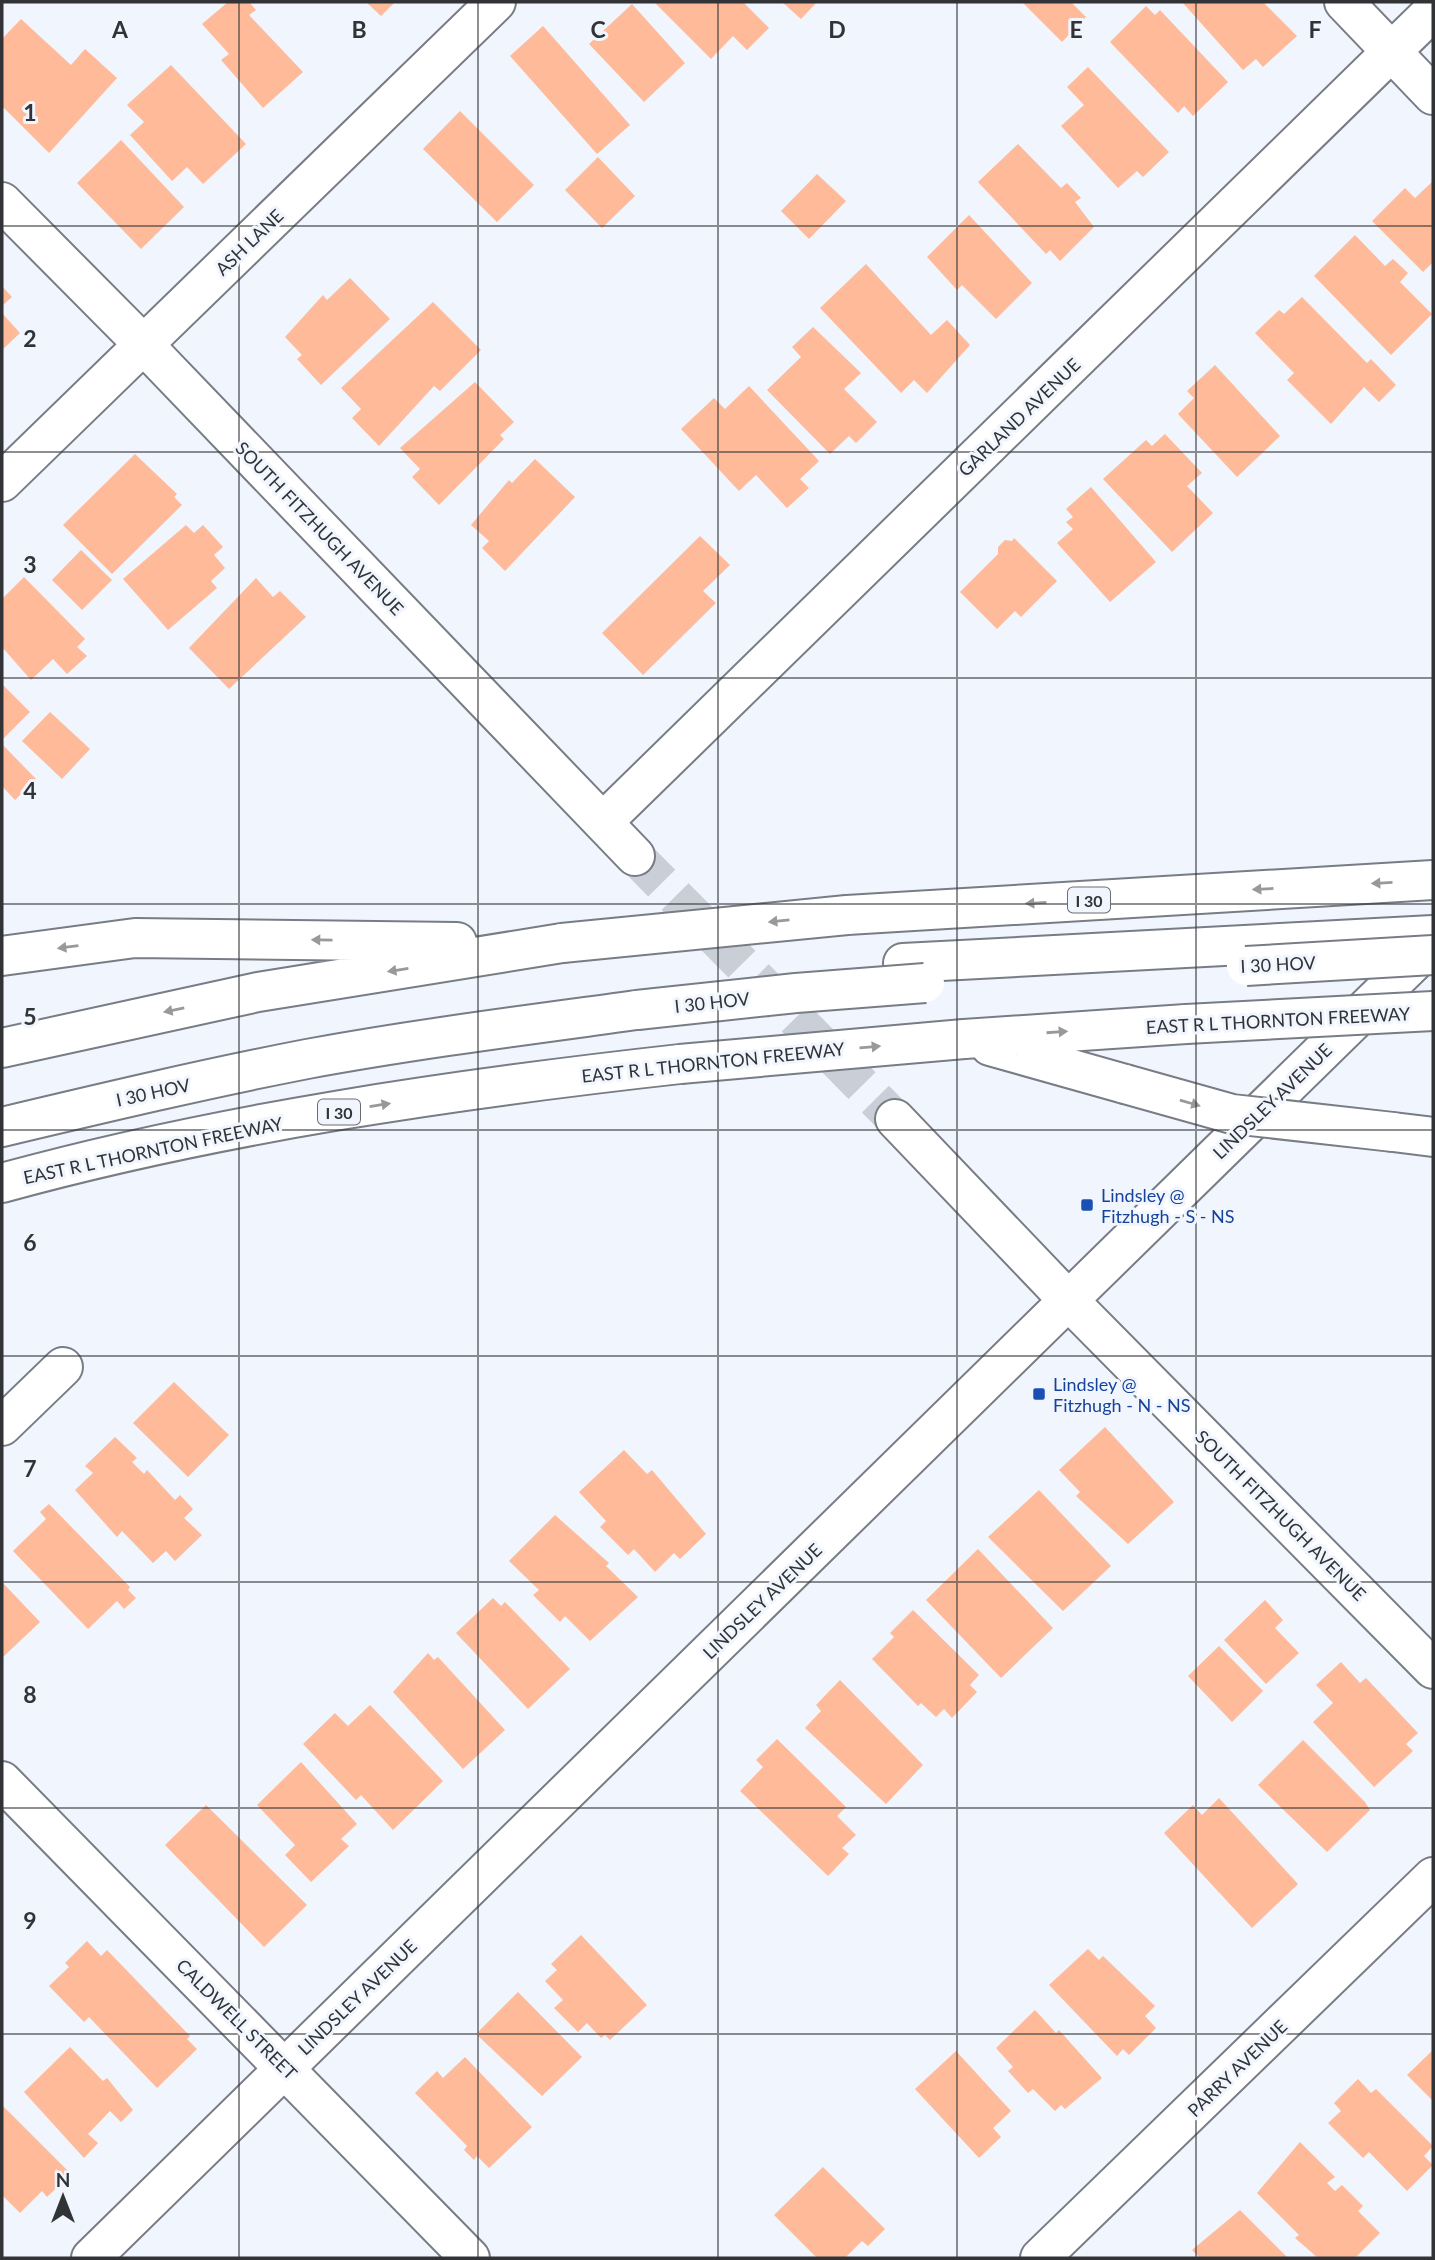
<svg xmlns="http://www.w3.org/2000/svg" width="1435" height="2260" viewBox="0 0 1435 2260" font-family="Lato,sans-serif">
	<rect width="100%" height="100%" fill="#f0f5fe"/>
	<path fill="#ffba9a" d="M228,2H249L256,10L249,15L303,72L263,108L221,60L229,54L202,24Z
		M366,2H395L381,16Z
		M654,2H743L769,28L747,50L733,36L711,59Z
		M782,2H817L801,19Z
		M1022,2H1071L1086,17L1062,42Z
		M1182,2H1263L1297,36L1263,67L1256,59L1243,70Z
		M632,4L685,63L644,102L589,44Z
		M1146,6L1155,15L1160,10L1228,82L1193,116L1184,106L1178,113L1110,42Z
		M21,19L71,65L85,49L117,78L49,153L2,106V39Z
		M543,26L630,125L597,154L510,56Z
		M171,65L246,144L203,184L187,167L172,181L130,135L144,122L127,105Z
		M1088,67L1169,152L1143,177L1137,171L1118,188L1061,126L1084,105L1067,87Z
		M460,111L534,185L497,222L423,149Z
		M121,140L184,207L141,249L77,183Z
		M1018,144L1061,188L1067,183L1081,198L1075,202L1094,227L1060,261L1050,250L1046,254L978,182Z
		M598,157L635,196L602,228L565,190Z
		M817,174L846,201L809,239L781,211Z
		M1433,181V262L1423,272L1372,221L1405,188L1415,198Z
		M969,215L1032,283L996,319L962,285L957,290L927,257Z
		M1355,235L1385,266L1393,259L1408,273L1400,282L1432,314L1391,355L1314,276Z
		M866,264L931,335L947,320L970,345L927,393L914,380L901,393L820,308Z
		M350,278L390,319L321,385L297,359L302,355L285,337L323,295L327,300Z
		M2,286L12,297L2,306Z
		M1302,297L1367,363L1371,359L1396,385L1379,402L1364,387L1331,424L1287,380L1294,373L1255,333L1279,310L1284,314Z
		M433,302L481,350L440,391L434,386L379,446L352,418L361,409L341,388Z
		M2,313L20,333L2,350Z
		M813,327L861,373L844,389L877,422L856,443L849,436L830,454L767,390L801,357L792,347Z
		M1215,365L1280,436L1237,477L1178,414L1194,398L1187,391Z
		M475,382L514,422L500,435L504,439L439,505L412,477L420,469L400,448Z
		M749,386L819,461L800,479L809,488L787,508L756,475L739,491L681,429L714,398L725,409Z
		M1165,434L1202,473L1187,486L1213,513L1172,552L1103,479L1146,440L1152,446Z
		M135,454L177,494L174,497L182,505L112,574L63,525Z
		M535,459L575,497L505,571L482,548L489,541L471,525L509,480L512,483Z
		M1091,487L1156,562L1110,602L1057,543L1073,529L1066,522L1073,517L1066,509Z
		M186,525L194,533L203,525L223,547L214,555L225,568L211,581L217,588L168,630L123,579Z
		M700,536L730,565L703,591L716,603L643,675L602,633Z
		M1014,538L1057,581L1021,617L1015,611L997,629L960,592L998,554V547L1005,540L1012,541Z
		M81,550L112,580L82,610L52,580Z
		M24,577L85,639L77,647L87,656L67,674L53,659L31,680L2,647V599Z
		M256,578L273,597L280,591L306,617L229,689L189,648Z
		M2,684L30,712L2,740Z
		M50,712L90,749L62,779L22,741Z
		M2,744L36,779L15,800L2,786Z
		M174,1382L229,1435L188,1477L133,1423Z
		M1105,1427L1174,1502L1128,1544L1076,1496L1080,1492L1059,1470Z
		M115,1437L137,1458L132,1462L144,1474L147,1470L175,1500L180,1495L193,1509L184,1518L202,1535L175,1561L166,1551L153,1563L122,1531L117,1537L75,1490L93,1473L85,1466Z
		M624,1450L647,1474L652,1470L706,1534L680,1559L674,1553L655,1572L634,1549L628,1555L600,1527L606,1521L579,1492Z
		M1039,1490L1111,1566L1063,1611L988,1537Z
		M49,1504L130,1587L128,1590L136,1598L124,1609L117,1601L88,1629L13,1551L46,1519L40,1512Z
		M555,1515L609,1563L606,1566L638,1597L590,1641L565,1616L560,1622L533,1595L539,1590L509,1561Z
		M978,1549L1053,1628L1001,1678L926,1600Z
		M2,1582L40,1622L2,1658Z
		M493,1598L501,1606L505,1602L570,1669L528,1709L456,1633Z
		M1265,1600L1283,1620L1275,1628L1299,1653L1266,1684L1224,1640Z
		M913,1610L979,1675L970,1685L977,1692L952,1718L944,1709L936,1717L921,1703L918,1706L872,1659L894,1637L890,1633Z
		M1219,1646L1263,1691L1232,1722L1188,1676Z
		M428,1653L434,1660L438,1657L505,1730L463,1769L393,1692Z
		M1341,1662L1360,1683L1366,1678L1418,1733L1406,1744L1413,1751L1374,1787L1313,1722L1333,1703L1316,1685Z
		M840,1680L923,1765L886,1804L805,1728L821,1711L816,1705Z
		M370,1705L443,1781L393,1830L361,1795L356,1800L303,1744L335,1713L348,1726Z
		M777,1739L846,1807L837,1816L856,1835L842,1848L849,1854L828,1876L740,1791L763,1767L756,1760Z
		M1303,1740L1365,1802L1370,1810L1327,1852L1258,1785Z
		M301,1762L357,1824L341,1839L349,1846L311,1882L285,1855L295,1845L257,1805Z
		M1219,1798L1298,1884L1252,1928L1164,1833L1193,1805L1202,1815Z
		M206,1805L307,1905L264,1947L165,1845Z
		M581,1935L647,2005L610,2040L605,2035L601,2038L587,2023L578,2032L554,2008L563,2000L545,1981L557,1970L551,1964Z
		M87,1941L101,1956L107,1950L190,2036L187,2039L197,2049L157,2088L89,2017L84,2022L49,1986L69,1967L65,1963Z
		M1088,1949L1099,1960L1103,1956L1155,2006L1145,2016L1156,2028L1129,2055L1123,2049L1117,2056L1049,1985Z
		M518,1992L582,2057L542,2096L476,2034Z
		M1035,2010L1056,2033L1059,2030L1102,2078L1065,2109L1061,2105L1055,2111L1033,2089L1028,2093L1008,2071L1013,2067L996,2048Z
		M70,2047L103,2081L107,2078L133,2110L121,2122L110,2111L88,2134L98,2143L84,2158L24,2092Z
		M1433,2050V2101L1407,2075Z
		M956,2051L1011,2111L993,2128L1001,2137L979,2158L915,2089Z
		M465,2057L532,2127L489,2168L477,2156L474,2160L464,2150L467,2146L415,2093L437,2071L443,2078Z
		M1358,2079L1371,2093L1376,2089L1433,2146L1424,2156L1433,2165L1407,2191L1369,2152L1363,2158L1328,2123L1341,2111L1334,2103Z
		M2,2105L71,2174L47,2197L42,2191L20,2213L2,2195Z
		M1300,2142L1335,2177L1327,2183L1335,2191L1342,2185L1363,2206L1358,2211L1380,2233L1355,2258H1318L1295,2238L1299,2235L1257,2193Z
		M823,2167L885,2229L868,2246L862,2241L845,2258H817L774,2215Z
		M1240,2210L1288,2258H1200L1192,2250Z"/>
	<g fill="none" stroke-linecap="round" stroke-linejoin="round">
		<path stroke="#caced6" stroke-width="38" stroke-dasharray="38 19" stroke-linecap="butt" d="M635,856L895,1119"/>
		<g stroke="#787c84" stroke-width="42">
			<path id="minor" d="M2,202L143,344L635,856
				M2,482L496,2
				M603,822L1433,11
				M895,1119L1069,1301L1433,1669
				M2,1426L63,1367
				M2,1781L470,2258
				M1040,2258L1433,1877"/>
		</g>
		<g stroke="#787c84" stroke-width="42">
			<path id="tertiary" d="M91,2258L1433,943"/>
		</g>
		<g stroke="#787c84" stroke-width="42">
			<path id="secondary" d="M1344,2L1433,95"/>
		</g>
		<g stroke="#787c84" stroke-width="42">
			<path id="motorway" d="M847,915L1433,880
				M2,956L135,938L457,942
				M903,963L1433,935
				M964,1039L1186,1024
				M990,1046L1125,1084
				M2,1048L258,992L562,943
				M2,1127C103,1103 204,1079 307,1059C416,1039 527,1025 637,1010
				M1393,1132L1433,1137
				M2,1183C220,1123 455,1089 680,1064"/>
		</g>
		<use href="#minor" stroke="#fff" stroke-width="38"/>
		<use href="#tertiary" stroke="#fff" stroke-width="38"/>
		<use href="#secondary" stroke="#fff" stroke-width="38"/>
		<use href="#motorway" stroke="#fff" stroke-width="38"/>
		<g stroke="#787c84" stroke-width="42" stroke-linecap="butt">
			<path id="motorway-bridge" d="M562,943L847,915
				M1246,966L1433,955
				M637,1010L796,993L925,983
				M1186,1024L1433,1011
				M680,1064L964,1039
				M1125,1084L1232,1114L1393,1132"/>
		</g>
		<use href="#motorway-bridge" stroke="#fff" stroke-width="38"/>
	</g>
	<defs><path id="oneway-solid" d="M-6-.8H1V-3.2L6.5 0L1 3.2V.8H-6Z" transform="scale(1.75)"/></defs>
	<g fill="#98999a">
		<use href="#oneway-solid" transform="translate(1382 883) rotate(177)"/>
		<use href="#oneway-solid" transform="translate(1263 889) rotate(177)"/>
		<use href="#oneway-solid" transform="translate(1036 903) rotate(177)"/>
		<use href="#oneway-solid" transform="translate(779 921) rotate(174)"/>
		<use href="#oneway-solid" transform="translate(322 940) rotate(-179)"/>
		<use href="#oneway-solid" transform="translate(68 947) rotate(173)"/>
		<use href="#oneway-solid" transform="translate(398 970) rotate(171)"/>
		<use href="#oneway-solid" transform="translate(174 1010) rotate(168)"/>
		<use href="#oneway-solid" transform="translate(1057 1032) rotate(-4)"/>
		<use href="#oneway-solid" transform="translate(870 1047) rotate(-5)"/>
		<use href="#oneway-solid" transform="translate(1190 1103) rotate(16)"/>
		<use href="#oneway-solid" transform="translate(380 1105) rotate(-9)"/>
	</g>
	<path fill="none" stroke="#313336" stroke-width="2" stroke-opacity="0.55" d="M239,2V2258M478,2V2258M718,2V2258M957,2V2258M1196,2V2258M2,226H1433M2,452H1433M2,678H1433M2,904H1433M2,1130H1433M2,1356H1433M2,1582H1433M2,1808H1433M2,2034H1433"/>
	<g fill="#1a4fb4" stroke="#f0f5fe" stroke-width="2.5">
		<rect x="1080" y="1198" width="14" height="14" rx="3.5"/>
		<rect x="1032" y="1387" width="14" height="14" rx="3.5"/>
	</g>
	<g text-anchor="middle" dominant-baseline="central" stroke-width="6" stroke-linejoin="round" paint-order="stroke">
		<g fill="#f0f5fe" stroke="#6a6d72" stroke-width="2">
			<rect x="1068" y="887.5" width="42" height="25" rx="5"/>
			<rect x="318" y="1099.5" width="42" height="25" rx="5"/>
		</g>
		<g font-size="16" font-weight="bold" fill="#313336">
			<text x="1089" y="900">I 30</text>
			<text x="339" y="1112">I 30</text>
		</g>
		<g font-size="18" fill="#313336" stroke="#f0f5fe">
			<text transform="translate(249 242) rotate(-44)">ASH LANE</text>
			<text transform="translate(1019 417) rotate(-44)">GARLAND AVENUE</text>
			<text transform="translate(320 528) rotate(46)">SOUTH FITZHUGH AVENUE</text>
			<text transform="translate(1278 964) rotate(-3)">I 30 HOV</text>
			<text transform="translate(712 1002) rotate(-6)">I 30 HOV</text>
			<text transform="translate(1278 1020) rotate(-3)">EAST R L THORNTON FREEWAY</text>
			<text transform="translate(713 1062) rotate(-6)">EAST R L THORNTON FREEWAY</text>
			<text transform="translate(153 1092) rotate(-12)">I 30 HOV</text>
			<text transform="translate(1272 1101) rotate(-44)">LINDSLEY AVENUE</text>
			<text transform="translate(153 1150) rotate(-12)">EAST R L THORNTON FREEWAY</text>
			<text transform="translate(1281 1515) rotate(45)">SOUTH FITZHUGH AVENUE</text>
			<text transform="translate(762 1601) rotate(-44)">LINDSLEY AVENUE</text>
			<text transform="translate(357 1997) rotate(-44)">LINDSLEY AVENUE</text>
			<text transform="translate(237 2019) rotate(45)">CALDWELL STREET</text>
			<text transform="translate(1237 2068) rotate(-44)">PARRY AVENUE</text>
		</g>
		<g font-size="18" fill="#164399" stroke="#f0f5fe" text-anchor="start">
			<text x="1101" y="1195">Lindsley @<tspan x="1101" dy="21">Fitzhugh - S - NS</tspan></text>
			<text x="1053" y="1384">Lindsley @<tspan x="1053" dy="21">Fitzhugh - N - NS</tspan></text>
		</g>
	</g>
	<g font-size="23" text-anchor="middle" font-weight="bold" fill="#313336" stroke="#f0f5fe" stroke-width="6" stroke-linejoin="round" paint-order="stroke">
		<text x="120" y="38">A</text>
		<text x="359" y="38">B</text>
		<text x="598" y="38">C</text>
		<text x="837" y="38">D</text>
		<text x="1076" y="38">E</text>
		<text x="1315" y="38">F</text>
		<text x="30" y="121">1</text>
		<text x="30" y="347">2</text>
		<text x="30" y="573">3</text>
		<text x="30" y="799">4</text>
		<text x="30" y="1025">5</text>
		<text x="30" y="1251">6</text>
		<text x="30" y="1477">7</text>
		<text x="30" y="1703">8</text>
		<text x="30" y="1929">9</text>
	</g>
	<rect width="1435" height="2260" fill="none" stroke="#313336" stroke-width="7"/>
	<g transform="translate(63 2197)" stroke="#f0f5fe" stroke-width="5" paint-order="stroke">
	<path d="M0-5L12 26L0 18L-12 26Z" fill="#313336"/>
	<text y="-10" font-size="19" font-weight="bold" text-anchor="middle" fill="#313336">N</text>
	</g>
</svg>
